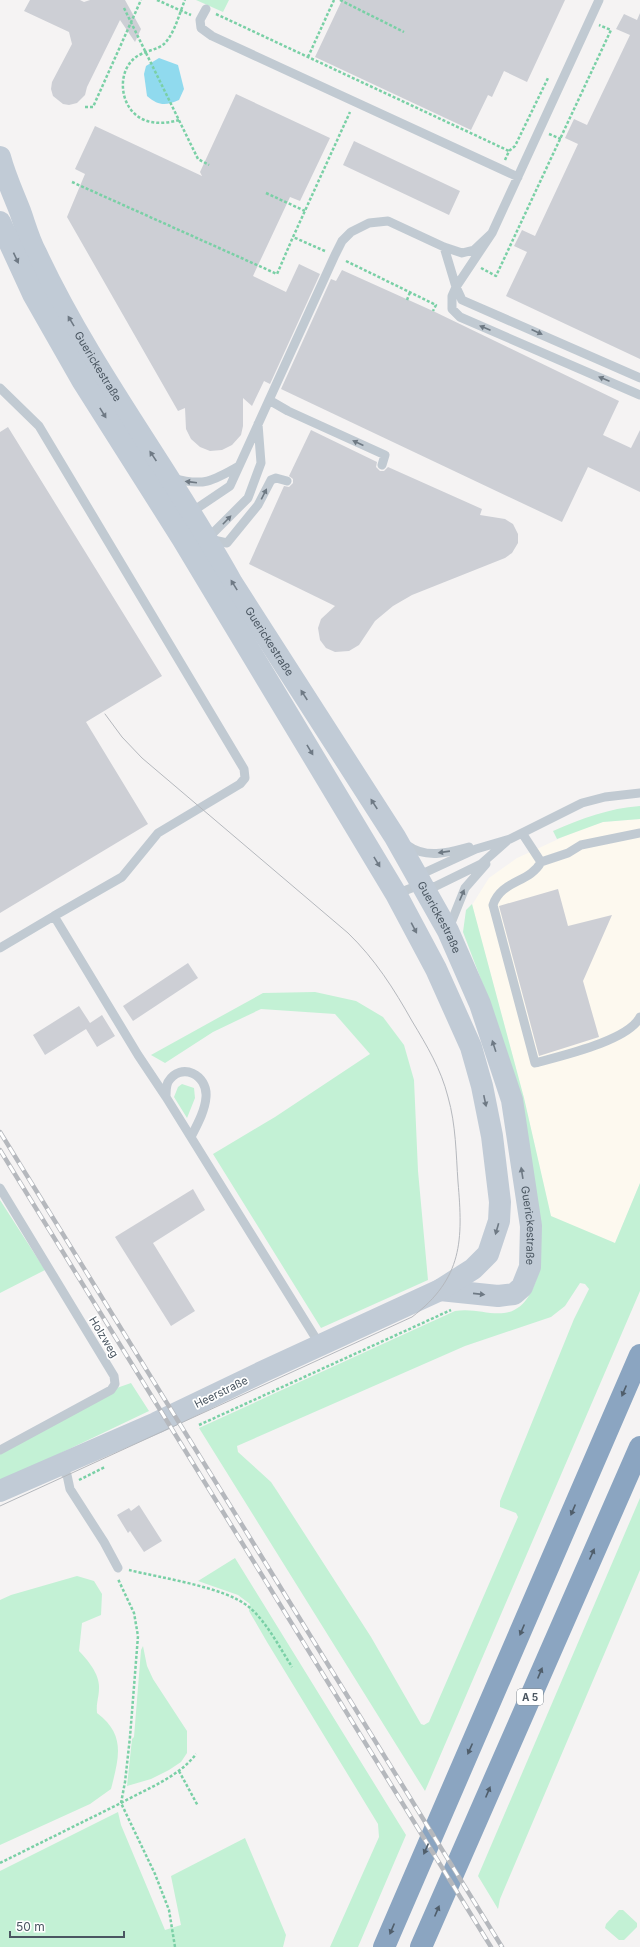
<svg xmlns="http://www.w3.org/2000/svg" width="640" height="1947" viewBox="0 0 640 1947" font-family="Inter,sans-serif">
	<rect width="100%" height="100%" fill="#f5f3f3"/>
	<path fill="#fdf9ef" d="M640,819V1183L615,1243L551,1217L524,1098L472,905L489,878L517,858L576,831L603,822Z"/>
	<path fill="#c3f1d5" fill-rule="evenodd" d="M196,0H229L223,12Z
		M640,806V819L603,822L557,839L553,831C581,819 609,808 640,806Z
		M472,904L524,1098L551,1216L615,1243L640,1183V1291L425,1791L199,1428L455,1311C474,1308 489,1315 504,1313C527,1311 537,1283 540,1264L488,998L463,932L466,910ZM580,1283L585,1284L589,1289L574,1319L500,1501V1507L516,1513L518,1517L429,1722L424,1725L421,1724L371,1637L277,1491L271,1482L238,1452L237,1446L465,1346L551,1317L565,1306Z
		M315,992L356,1001L383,1017L404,1045L414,1080L418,1171L428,1280L321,1328L213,1154L275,1117L370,1054L335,1014L261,1009L213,1032L165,1063L151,1055L263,993Z
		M182,1084L194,1088L195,1098L187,1118L174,1097L178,1087Z
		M0,1200L45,1270L0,1293Z
		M131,1383L149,1411L0,1482V1450L111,1390Z
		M640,1498V1570L500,1899L498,1909L478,1876Z
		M235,1558L406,1835L358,1947H330L379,1837L378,1824L267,1642L249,1611L250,1604L238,1595L198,1581Z
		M77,1576L94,1581L102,1594L101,1615L82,1623L79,1651C88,1660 100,1675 99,1688C99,1698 96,1702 97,1713C126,1735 119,1757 111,1789L90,1804L0,1845V1600L11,1595Z
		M143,1646L147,1666L153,1679L187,1731V1753L181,1762L169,1770L151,1779L127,1786L132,1739L134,1737L141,1650Z
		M118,1812L121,1825L165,1930L181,1925L171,1876L245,1838L286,1935L283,1947H0V1871Z
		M619,1910H623L637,1923V1927L624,1940H619L605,1928L606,1924Z"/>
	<path fill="#90daee" d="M159,58L178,65L184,89L179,100C165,106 159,106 147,96L144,74L146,66Z"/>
	<path fill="#cdcfd5" d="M30,0H80L84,2L90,0H125L141,29L135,42L120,20L87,87L85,95L77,103L69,105L63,104L53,96L51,89L52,82L72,44L69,32L24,11Z
		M342,0H565L527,82L504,71L492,97L488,95L471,130L315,57Z
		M640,13V359L506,296L527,252L514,246L522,230L535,236L578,144L565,138L574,119L587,125L630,35L616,29L624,14L637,20Z
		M236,94L330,138L300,201L290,197L253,276L286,292L299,264L320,274L270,384L264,381L252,406L243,398V426L241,435L232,445L222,450L210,451L200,447L191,439L186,429L185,408L178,411L67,217L85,174L75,169L95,126L202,176L200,172Z
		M354,141L460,191L449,215L343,165Z
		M342,270L433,311L619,401L603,435L631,448L640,430V492L588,467L562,522L281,389L331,279L336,281Z
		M8,427L162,676L86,722L148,824L0,913V432Z
		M311,430L377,462L376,467L380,471H384L388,467L482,509L480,515L505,519L513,524L518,534V543L512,553L505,558L412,595L393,606L375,621L359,645L349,651L335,652L326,648L320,640L318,628L321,619L335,606L249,564L284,486L289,487L293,483V479L289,476Z
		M558,889L568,926L612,915L583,981L599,1037L539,1056L499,906Z
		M188,963L198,978L133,1021L123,1006Z
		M79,1006L90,1023L102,1015L115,1036L97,1047L86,1029L45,1055L33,1035Z
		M193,1189L205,1210L153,1243L195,1311L171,1326L115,1237Z
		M139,1505L162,1541L144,1552L130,1531L128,1533L117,1515L129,1508L131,1511Z"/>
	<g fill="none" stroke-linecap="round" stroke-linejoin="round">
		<path stroke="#7ad0a6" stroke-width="2.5" stroke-dasharray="3 2" stroke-linecap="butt" d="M157,0L191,15
			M340,0L404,32
			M124,8L198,159L209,165
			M216,14L509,151
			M308,57L334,0
			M85,107H93L141,0
			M179,120C165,124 148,125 136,115C119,101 118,70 136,57C144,51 157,50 164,44C175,33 179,14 185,0
			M549,134L561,139
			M505,160L509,151L515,146L548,78
			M72,182L277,274L293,237
			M266,193L305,211
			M325,251L293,237L350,112
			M346,261L436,305L433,311
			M481,268L496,276L611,30L599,25
			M407,300L410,292
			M199,1425L451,1310
			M79,1480L105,1467
			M129,1570C161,1578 225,1587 249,1607C266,1621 280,1648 292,1667
			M179,1771L198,1806
			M0,1863L121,1803L125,1782L130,1737L138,1636L134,1613L118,1579
			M175,1947L169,1910L155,1874L121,1803C146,1789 179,1777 196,1754"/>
		<path stroke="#c1cad2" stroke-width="9" d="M599,0L492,233L456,287L452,296V309L460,317L640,395
			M206,9L200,20L201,28L212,36L518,177
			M444,247L456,287L462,300L640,378
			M0,388L39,426L244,769L245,778L240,784L158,833L122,877L54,916L138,1055L166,1097
			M269,400L288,411L385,455L382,465
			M173,478C203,487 213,481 239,466
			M190,513L230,486L335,255L342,241L351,232L369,223L388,221L444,247L462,253L474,250L492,233
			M207,539L248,498L261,463L258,424
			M209,539L227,543L258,505L271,480L276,478L287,481
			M522,833L541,862
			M640,833L581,845L568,853L541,862C530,883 501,880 493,905L535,1063C560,1056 628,1041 640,1017
			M407,845C426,859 447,853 469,847
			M423,882L426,872L476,849L510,839L582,803L605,797L640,793
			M396,894L422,884L434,887L481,864L507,841
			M449,928L465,888L486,864
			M0,948L54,916
			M191,1137C197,1125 205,1111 206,1097C208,1075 181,1061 168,1082C166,1086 166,1092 166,1097L320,1345
			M0,1188L114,1376L115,1384L111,1390L0,1450
			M57,1467L67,1475L70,1489L104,1542L118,1568"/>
		<g stroke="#c1cbd6" stroke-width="22">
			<path id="s1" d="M0,157C5,176 13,193 20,211C25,225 29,240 36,253C90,369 170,471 232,583L395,837L448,931L480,1004L512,1100L531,1226L530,1267L522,1287L514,1294L498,1296L440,1290"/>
			<path d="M0,222L33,294L82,380L182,538L396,894L436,969L471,1047L482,1086L492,1136L500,1202L499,1221L488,1254L473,1269L440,1290L264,1371L156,1423L0,1491"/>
		</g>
		<path stroke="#8ba5c1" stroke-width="22" d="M384,1947L640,1355
			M421,1947L640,1447"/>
		<path stroke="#b5b8bd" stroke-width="1" d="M0,1506L412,1317C463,1278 463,1240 458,1182C456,1154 456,1125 448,1097C441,1069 427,1046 412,1021C394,989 375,959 348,933L142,758L122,737L105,714"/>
		<g stroke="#b5b8bd" stroke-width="4.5">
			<path id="rail" d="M0,1132L502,1947
				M0,1150L491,1947"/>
		</g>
		<use href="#rail" stroke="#fff" stroke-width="3" stroke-dasharray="9" stroke-linecap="butt"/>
	</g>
	<defs><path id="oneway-solid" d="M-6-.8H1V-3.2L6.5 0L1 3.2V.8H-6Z"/></defs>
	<g fill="#6e7984">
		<use href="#oneway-solid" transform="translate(16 258) rotate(65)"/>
		<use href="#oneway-solid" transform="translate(71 321) rotate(-121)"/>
		<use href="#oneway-solid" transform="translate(103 413) rotate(58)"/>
		<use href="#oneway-solid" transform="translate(153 456) rotate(-124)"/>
		<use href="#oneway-solid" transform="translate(234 585) rotate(-122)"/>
		<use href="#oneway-solid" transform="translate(304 695) rotate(-123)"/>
		<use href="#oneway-solid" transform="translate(310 750) rotate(59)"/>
		<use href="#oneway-solid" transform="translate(374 804) rotate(-123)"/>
		<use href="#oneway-solid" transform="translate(377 862) rotate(59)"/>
		<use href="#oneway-solid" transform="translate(414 928) rotate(62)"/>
		<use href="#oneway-solid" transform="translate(494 1046) rotate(-108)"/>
		<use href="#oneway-solid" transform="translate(485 1101) rotate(78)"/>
		<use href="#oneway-solid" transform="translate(522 1173) rotate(-99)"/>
		<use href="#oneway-solid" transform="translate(497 1229) rotate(106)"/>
		<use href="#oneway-solid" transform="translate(479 1294) rotate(6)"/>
	</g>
	<g fill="#6e7983">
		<use href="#oneway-solid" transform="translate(485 328) rotate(-157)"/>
		<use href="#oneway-solid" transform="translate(537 332) rotate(24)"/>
		<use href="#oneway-solid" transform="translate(604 379) rotate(-157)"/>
		<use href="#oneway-solid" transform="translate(358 443) rotate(-155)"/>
		<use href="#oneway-solid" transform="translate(191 482) rotate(-173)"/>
		<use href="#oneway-solid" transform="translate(264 494) rotate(-63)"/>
		<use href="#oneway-solid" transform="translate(227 520) rotate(-46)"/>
		<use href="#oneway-solid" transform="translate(444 852) rotate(172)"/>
		<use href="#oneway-solid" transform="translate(462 895) rotate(-67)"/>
	</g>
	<g fill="#505e6b">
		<use href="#oneway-solid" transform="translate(624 1391) rotate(113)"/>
		<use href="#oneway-solid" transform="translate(573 1510) rotate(113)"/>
		<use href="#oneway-solid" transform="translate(592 1554) rotate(-66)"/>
		<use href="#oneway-solid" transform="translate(522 1630) rotate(113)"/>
		<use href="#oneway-solid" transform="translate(540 1673) rotate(-67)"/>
		<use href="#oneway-solid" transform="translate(470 1749) rotate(114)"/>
		<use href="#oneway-solid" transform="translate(488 1792) rotate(-67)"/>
		<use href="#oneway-solid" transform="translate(426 1849) rotate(114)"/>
		<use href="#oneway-solid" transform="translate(437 1911) rotate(-67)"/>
		<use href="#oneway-solid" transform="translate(392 1929) rotate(113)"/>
	</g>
	<g text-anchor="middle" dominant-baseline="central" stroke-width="3.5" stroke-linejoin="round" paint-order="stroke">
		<rect fill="#fff" stroke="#808990" stroke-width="1" x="517" y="1689" width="26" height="16" rx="3"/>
		<g font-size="10" font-weight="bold" fill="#4a5661">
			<text x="530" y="1697">A 5</text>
		</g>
		<g font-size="11" fill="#4a5661" stroke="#fff">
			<text stroke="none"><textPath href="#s1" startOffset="232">Guerickestraße</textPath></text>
			<text stroke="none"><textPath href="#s1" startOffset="556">Guerickestraße</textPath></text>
			<text stroke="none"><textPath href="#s1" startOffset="880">Guerickestraße</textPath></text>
			<text stroke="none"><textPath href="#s1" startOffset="1204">Guerickestraße</textPath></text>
			<text transform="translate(104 1337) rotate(59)">Holzweg</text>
			<text transform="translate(221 1392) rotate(-26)">Heerstraße</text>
		</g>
	</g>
	<path d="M10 1931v6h114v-6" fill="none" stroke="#4a5661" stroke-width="2"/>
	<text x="16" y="1931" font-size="12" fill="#4a5661" stroke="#ffffff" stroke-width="3" paint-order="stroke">50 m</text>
</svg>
